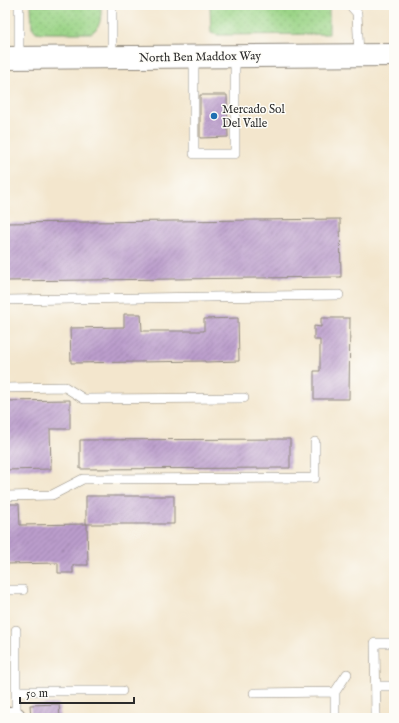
<svg xmlns="http://www.w3.org/2000/svg" width="399" height="723" viewBox="0 0 399 723" font-family="'IM FELL English',serif">
	<defs>
		<pattern id="grass-dots" width="8" height="8" patternUnits="userSpaceOnUse"><rect width="8" height="8" fill="#9bd487"/><path d="M2 2h.1M6 6h.1" fill="none" stroke="#86b675" stroke-width="1.8" stroke-linecap="round"/></pattern>
		<pattern id="building-hatch" width="6" height="6" patternUnits="userSpaceOnUse"><rect width="6" height="6" fill="#bb9dcc"/><path d="M-1 1l2-2M0 6l6-6M5 7l2-2" fill="none" stroke="#9880a6"/></pattern>
	</defs>
	<rect width="100%" height="100%" fill="#fdfcf7"/>
	<filter id="ink" filterUnits="userSpaceOnUse"><feTurbulence type="fractalNoise" baseFrequency=".025" numOctaves="2"/><feDisplacementMap in="SourceGraphic" scale="8" xChannelSelector="R" yChannelSelector="G"/><feConvolveMatrix kernelMatrix="1 2 1 2 8 2 1 2 1" color-interpolation-filters="sRGB"/></filter>
	<filter id="wash" filterUnits="userSpaceOnUse"><feTurbulence type="fractalNoise" baseFrequency=".012" numOctaves="4" result="noise"/><feDisplacementMap in="SourceGraphic" scale="16" xChannelSelector="R" yChannelSelector="G"/><feGaussianBlur stdDeviation="0.9" result="paint"/><feColorMatrix in="noise" values="0 0 0 0 0 0 0 0 0 0 0 0 0 0 0 0 0 1.4 0 .05"/><feComposite in="paint" operator="in"/></filter>
	<g filter="url(#wash)">
		<rect width="100%" height="100%" fill="#f3e6cd"/>
		<path fill="url(#grass-dots)" stroke="#638059" d="M31,5H101C101,16 102,27 91,33H43L36,32L32,27Z
			M210,5H329V34L217,35L211,33Z"/>
		<g id="blocks">
			<path fill="url(#building-hatch)" d="M200,95H227L228,137L200,138Z
				M340,219L341,277L5,281V223Z
				M124,314H141L142,331H204V319L238,318L239,361L205,362V361L71,363L70,328L124,327Z
				M321,318H350L349,399H314V371H320V340H314V326L321,327Z
				M70,400V429H50L51,469L5,470V401Z
				M290,439V468L80,469V440Z
				M86,496H174V524H86Z
				M5,504H19L20,525L87,524L88,565H73V573H58V563L5,564Z
				M59,704L60,718H31L30,705Z"/>
		</g>
	</g>
	<g filter="url(#ink)">
		<use href="#blocks" fill-opacity="0" stroke="#8f887c" stroke-width="1"/>
		<g fill="none" stroke-linecap="round" stroke-linejoin="round">
			<g stroke="#8f887c" stroke-width="10">
				<path id="lane" d="M19,5V58
					M112,5V58
					M350,5L357,13L359,56
					M194,57V154H235V57
					M5,300L339,295
					M5,388L65,387L84,399L244,398
					M5,496L52,495L83,479L315,478V442
					M5,590H23
					M16,630V716
					M376,686H394
					M16,691H122
					M254,693L335,692
					M335,718V692L347,674
					M376,718L375,643H394"/>
			</g>
			<g stroke="#8f887c" stroke-width="20">
				<path id="street" d="M5,716H16"/>
			</g>
			<g stroke="#8f887c" stroke-width="24">
				<path id="secondary" d="M5,58L394,55"/>
			</g>
			<use href="#lane" stroke="#fff" stroke-width="9"/>
			<use href="#street" stroke="#fff" stroke-width="18"/>
			<use href="#secondary" stroke="#fff" stroke-width="22"/>
		</g>
	</g>
	<circle fill="#1f6fb2" stroke="#fdfcf7" stroke-width="1.5" cx="214" cy="116" r="4"/>
	<g text-anchor="middle" dominant-baseline="central" stroke-width="3" stroke-linejoin="round" paint-order="stroke">
		<g font-size="12" fill="#2b2b2b" stroke="#fdfcf7">
			<text transform="translate(200 57) rotate(-1)">North Ben Maddox Way</text>
		</g>
		<g font-size="12" fill="#2b2b2b" stroke="#fdfcf7" text-anchor="start">
			<text x="222" y="109">Mercado Sol<tspan x="222" dy="14">Del Valle</tspan></text>
		</g>
	</g>
	<rect width="399" height="723" fill="none" stroke="#fdfcf7" stroke-width="20"/>
	<path d="M20 697v6h114v-6" fill="none" stroke="#2b2b2b" stroke-width="2"/>
	<text x="26" y="697" font-size="12" fill="#2b2b2b" stroke="#fdfcf7" stroke-width="3" paint-order="stroke">50 m</text>
</svg>
